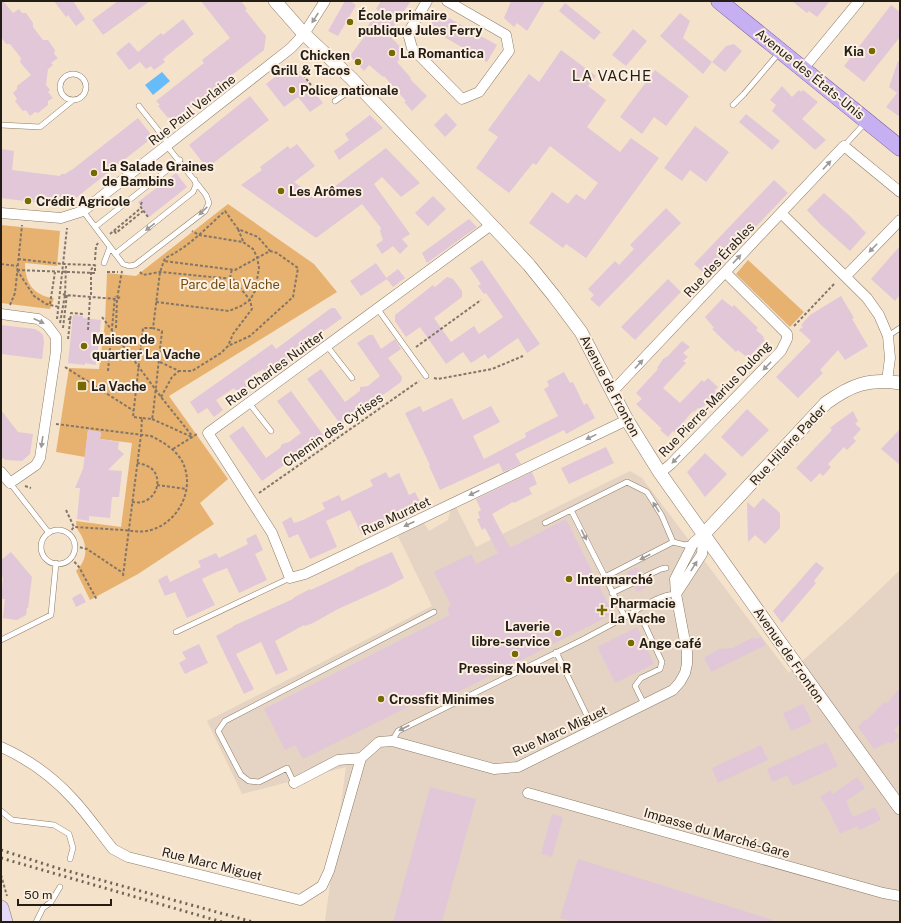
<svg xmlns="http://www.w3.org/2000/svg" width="901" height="923" viewBox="0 0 901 923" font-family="'Public Sans',sans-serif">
	<rect width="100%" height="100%" fill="#f5e2cb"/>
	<path fill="#e5d4c3" d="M630,471L642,478L789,673L851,617L900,570V922L325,921L346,767L242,794L207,721L432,606L398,536L424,523L429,531L448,520L451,509L456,507L476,547Z"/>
	<path fill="#e7b26f" d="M228,204L314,264L337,292L169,396L228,479L200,503L214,524L138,574L90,600L76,571C85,562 88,552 83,539C80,531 76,531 76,521L121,527L132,443L100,439L101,432L88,430L85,457L56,452L69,368L99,369L105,322L107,273L136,276Z
		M1,225L60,231L57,266L25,263C25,282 33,296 54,298L50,309L1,303Z
		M748,260L804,312L790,327L736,274Z"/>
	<path fill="#66bcfa" d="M162,72L170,81L153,95L145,85Z"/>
	<path fill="#e1c7d8" d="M1,1H3L13,13L19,9L22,13H26L33,23V27L36,31L43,40H48L55,50L54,54L58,58L51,63L53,65L48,69L46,85L50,90L48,92L53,98L48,101V105L38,113L35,112L30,116L26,110L23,111L15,101L17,99L13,93L17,89V86L31,75L20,62L21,58L10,44H6L1,37Z
		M54,1H73L85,19L76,26L68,15L66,17Z
		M118,1H150L103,35L92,20Z
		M201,1H241L247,9L245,10L266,36L264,50L173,121L169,117L168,118L158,106L160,105L156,101L204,63L202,60L230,38Z
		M345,1H350L356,5L338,36L328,31Z
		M381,1H411L388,34L406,53L397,62L411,78L410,79L427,96L412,111L404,102L406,101L384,76L383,77L369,65L364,71L350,56L364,37L362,35L378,10L376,9Z
		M511,1H545L527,31L517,23L514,27L504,18Z
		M792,1H830L817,17L809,11L807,13Z
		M565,3L601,32L594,40L559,11Z
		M891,5L900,12V37L864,82L844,66Z
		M438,12L497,45L487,62L429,28Z
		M680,13L690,21L683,38L712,62L703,74L660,36Z
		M183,19L194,34L163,59L165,62L154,70L151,66L146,69L140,62L129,70L116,53L129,42L138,52L161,33L163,35Z
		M633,29L647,41L626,66L612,55Z
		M734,44L742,51L725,72L712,62L726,46Z
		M561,50L596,76L588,86L606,100L587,127L620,152L631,138L659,158L586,258L566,244L563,248L529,223L552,192L568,204L576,194L585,200L598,183L550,146L536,165L533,163L509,193L476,168L498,137L488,130L529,74L539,82Z
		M898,61H900V117L886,107L897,93L889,87Z
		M285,69L298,71L323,103L310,112L298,97L284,107L266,84Z
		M655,70L689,96L666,126L654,117L642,134L620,117Z
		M782,86L792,97L799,90L801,92L803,90L818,102L802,119L826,140L815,150L772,111L776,105L770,100Z
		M250,96L269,120L207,168L189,145Z
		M446,113L457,125L445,137L434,125Z
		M746,114L780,141L772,150L739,122Z
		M370,115L383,128L339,160L334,151L349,140L345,134Z
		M138,118L153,137L72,201L65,204L56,205L1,198V149L14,151L12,170L60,176L61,174H65L73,169Z
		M695,126L729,152L706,182L690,170L682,181L664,168Z
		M297,144L315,166L294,182L318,199L386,148L420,183L401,197L382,177L374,184L410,234L402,239L408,246L400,254L393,246L382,254L376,245L383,240L380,231L381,228L362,204L316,238L241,185L262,170L260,167L288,146L290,149Z
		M176,173L187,187L149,217L138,202Z
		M774,180L788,193L708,277L694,264Z
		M824,193L851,217L866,233L850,251L820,224L807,210Z
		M433,196L446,209L428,226L415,213Z
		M666,208L681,223L599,307L590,299L594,295L588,289L615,261L619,265L634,249L630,245Z
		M469,219L477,227L427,263L422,253Z
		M900,246V295L895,301L871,279Z
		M482,260L540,344L527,353L518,338L488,359L485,354L471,363L463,352L446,364L420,327L406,337L395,321V315L433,285L435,287L447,277L453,279L462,291V297L434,318L451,342L474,326L479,334L503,317L486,293L484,294L478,286L481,284L470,268Z
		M376,263L387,279L361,296L350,281Z
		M398,269L405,278L393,287L386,278Z
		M668,279L681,292L635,340L621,327Z
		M841,296L854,318L852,319L868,346L845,360L838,350L820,370L823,373L798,398L776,377L811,341L799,330L803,327L801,325L810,315Z
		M722,299L732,307L734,305L758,328L756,330L764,337L763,338L765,340L748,358L738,350L736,352L712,329L714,328L705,317Z
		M331,308H335L342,318L314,338L318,342L309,349L305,344L288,357L291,361L269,377L263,369L244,381L250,390L241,397L234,388L216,400L223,410L214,417L207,408L198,414L190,402L272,344L276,349Z
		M73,315L83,316V318L101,320L96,365L85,363V365L68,363Z
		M1,325L35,329L40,332L43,335L44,342L42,359L1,354Z
		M369,335H373L381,349L395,339L401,349L388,358L402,377L401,382L341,425L307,379L321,369L345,402L360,391V387L368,386L380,376L357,343Z
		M682,341L690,347L683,353L688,357L683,361L686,363L663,388L680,403L702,380L704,382L708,378L718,387L714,391L716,392L709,402L700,409L698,408L694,412L693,411L674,433L673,431L668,437L660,430L662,429L636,404L642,399L636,393L658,369L657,368L663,359L668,356Z
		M564,372L570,383L573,382L584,405L587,403L595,418L566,434L564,430L515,454L521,464L503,472L499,463L440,490L429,466L430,465L405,413L420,406L423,412L452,398L463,420L491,406L500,422L473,436L484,459L526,437L525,433L558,416L544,389L549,386L547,381Z
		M291,391L324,436L262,481L229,436L243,426L266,458L280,448L282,444L289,442L301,433L277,401Z
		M747,409L769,430L742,457L721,437Z
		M1,410L18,432L33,434L30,454L22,461L6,460L1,457Z
		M853,411L858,421L855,424L861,429L853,438L856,441L847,450L844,447L828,464L831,467L823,476L820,473L811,482L796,468L832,430L830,428L835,424Z
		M900,429V465L881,449Z
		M88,430L101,432L100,439L119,442L118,449L124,454L108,470L122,471L119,497H112L110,518L89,516V521L77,519L80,488H75L83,469Z
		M606,447L614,463L569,484L561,468Z
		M705,453L727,474L705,497L687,472Z
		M386,472L389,478L399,473L409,495L415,492L422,505L412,510L413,511L362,535L350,510L326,521L337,547L310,559L298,534L289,538L282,522L291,517L294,523L303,520L325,509L322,503L339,495L342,501L373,486L370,480Z
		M532,472L537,484L529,488L532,494L514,503L513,502L492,514L510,548L566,519L613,614L426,708L422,700L303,759L295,745L285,750L264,709L450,615L447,608L451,605L434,572L471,554L476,564L498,553L485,528L482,530L477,519L480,518L478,512L481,510L476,499Z
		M763,498L780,513V528L765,544L755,535L748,542L747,502L754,508Z
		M256,534L263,550L255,554L267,580L239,593L227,568L214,573L202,579L215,605L187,618L175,592L165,596L158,580L167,575L170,582L180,577L201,567L198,561L216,553L219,558L248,544L246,539Z
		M11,552L32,577L28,608H27L26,615L17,620L3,618L5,599H1L3,578L1,576V560Z
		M392,552L404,578L387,587L338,609L313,623L305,626L304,625L275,641L288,670L276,675L261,642L236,654L254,689L244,694L216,636L233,627V626L293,599V598L310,589L311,590L355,569V568Z
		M816,562L824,568L814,581L816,583L782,623L773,611Z
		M637,567L640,574L638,577L639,580L641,582L644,581L647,587L637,592L634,587L637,584L636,581L634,579L631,580L627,572Z
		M81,593L86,602L76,607L72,598Z
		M637,627L654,664L615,683L597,647Z
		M754,637L755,639L761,637L766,645L711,672L704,658L719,649L733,648Z
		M199,644L208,663L185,674L179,663L186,659L182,652Z
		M900,688V724L894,730L899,736L892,744L889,742L874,749L858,727L864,720L866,721L884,702L886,704Z
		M803,704L812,722L791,731L783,713Z
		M826,742L838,766L793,786L787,775L772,782L767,769Z
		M761,745L768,760L718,783L712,768Z
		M857,777L865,788L846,801L853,817L875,807L881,820L859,830L857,826L840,834L829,811L820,797L830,790L833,794Z
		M430,787L476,799L442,922H393Z
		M552,814L563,817L552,857L541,854Z
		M578,859L773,920V922H573L560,918Z"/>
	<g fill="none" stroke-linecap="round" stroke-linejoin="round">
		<g stroke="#8c7b66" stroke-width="6">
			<path id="service" d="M60 87a13 13 0 1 1 26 0a13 13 0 1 1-26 0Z
				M335,101L357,86
				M733,105L744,94L779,53
				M139,106L169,144
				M1,125L40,127L67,105L73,100
				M844,146L865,123
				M83,211L123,264L129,266L135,265L205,211L209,203L206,195L167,146
				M95,227L180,160
				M115,254L193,192L196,185L195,180
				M104,263L110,247
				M377,308L426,376
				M888,336L900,328
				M327,346L352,378
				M249,403L271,431
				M10,483L49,533
				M545,523L571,510
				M41 547a17 17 0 1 1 34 0a17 17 0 1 1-34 0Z
				M605,577L571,510L627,482L647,492L662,516L673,542
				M642,578L661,569L666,568
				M612,593L633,583
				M676,594C660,594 639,609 625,617L605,577L673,542L685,545L693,543
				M643,621L662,662L660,669L641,678L635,686L644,704
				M176,632L290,578
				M1,640L51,615L56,563
				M556,652L594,730
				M392,741L398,731L584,639L625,617
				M294,783L287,768L259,782L249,781L241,775L218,731L225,721L434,612
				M1,811L12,820L54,825L69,834L73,848L70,859
				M36,922L43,908L51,902L60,887"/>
		</g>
		<g stroke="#8c7b66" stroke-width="11">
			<path id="minor" d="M427,1L408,33L412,48L462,99L479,92L509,51L506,35L447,1
				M803,69L859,1
				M1,213L61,218L83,211L291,48L304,34L325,1
				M781,213L867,298L879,315L888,336L890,358L887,381
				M491,225L208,433L272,533L290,578L305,574L627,420
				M846,276L900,220
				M1,314L38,319L47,325L56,337V351L40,458L36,465L10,483L1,472
				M612,392L844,146L900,192
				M660,473L671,464L781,351L787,339V334L725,272
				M676,594L702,554L703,535
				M1,747C28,759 53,777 73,799C88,815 100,833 113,849L128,857L300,900L322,886L329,871L361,758
				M294,783L338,760L361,758L379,742L392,741L494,769L518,767L673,690L680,682L685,673L687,664V652L676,594L675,579L694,542L703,535
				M528,793L883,893L900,896"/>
		</g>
		<g stroke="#8c7b66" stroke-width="14">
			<path id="tertiary" d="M275,1L304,34L351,78L503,237L529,265L554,296L581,332L627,420L660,473L785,649L900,808
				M703,535L826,403C851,385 869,378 900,383"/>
		</g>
		<g stroke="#8c7b66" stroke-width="16">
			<path id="secondary" d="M1,908L5,922"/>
		</g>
		<g stroke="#755b9f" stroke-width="17">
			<path id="primary" d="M719,1L900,148"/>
		</g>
		<path stroke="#837668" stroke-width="2" stroke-dasharray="3 2" stroke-linecap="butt" d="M300,73L301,72L317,93L324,88
			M142,202L140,206L148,217
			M238,229L243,241
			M114,231L116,233L143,211
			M110,234L141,208
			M18,259L63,264L94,265
			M95,260L96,246L98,243
			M1,264L17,266
			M17,270L95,273V266
			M17,270L34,296L46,304L59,307
			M107,272H118
			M140,272L143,275L160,272L233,279L250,300L252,309L233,334L228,346
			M230,278L232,269
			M63,294L65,295L117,299L120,297
			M91,295V270L94,265L96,266
			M156,302L229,311L241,306L250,300L255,291L259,268L257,257L253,249L243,242L199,235L192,231
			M50,304L55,272
			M10,305L15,293L22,225
			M102,317L161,397L193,437
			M57,319L67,228
			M68,319L73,320
			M60,323L65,295L66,266
			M794,326L835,283
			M63,328L67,294
			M116,328L117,299L122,271
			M88,330L90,297
			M68,339L71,313L83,314
			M416,347L481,300
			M160,362L179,371H192L221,353L228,346L250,336L293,297L298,268L277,253L270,251L235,270L164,261
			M65,367L134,411
			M108,371L115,296
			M434,378L438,379L492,369L523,356
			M161,397L172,377L179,371
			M142,418L133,417L143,328H153
			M152,419L192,437
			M56,424L151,436C163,442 175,449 182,461C196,488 179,522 151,530C142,533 133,531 123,530C107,529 91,528 74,527L68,534
			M173,449L197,434
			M157,485L187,489
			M25,486L31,488
			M259,493L419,381
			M132,502C135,502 139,503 142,502C155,499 162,483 154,471C150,466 143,464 137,463
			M66,510L74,527
			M75,546L87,549L123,573
			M71,558L79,567L97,600
			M123,576L141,435L142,418L152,419L153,414L162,331L153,328L160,272L165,258C188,248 207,227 225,211L238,229L258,237L270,251
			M1,875L7,896"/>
		<use href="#service" stroke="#fff" stroke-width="5"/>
		<use href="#minor" stroke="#fff" stroke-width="10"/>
		<use href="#tertiary" stroke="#fff" stroke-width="13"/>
		<use href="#secondary" stroke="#e3d8f8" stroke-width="15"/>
		<use href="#primary" stroke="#c7b0f2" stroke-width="16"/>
		<path stroke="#6f6456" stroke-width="3" stroke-dasharray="2 4" stroke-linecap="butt" d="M1,850L57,868L253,922
			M1,858L222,922"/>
	</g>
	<defs><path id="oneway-solid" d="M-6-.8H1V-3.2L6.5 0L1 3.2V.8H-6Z"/></defs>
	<g fill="#9c9996">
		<use href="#oneway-solid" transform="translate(315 18) rotate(123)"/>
		<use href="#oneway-solid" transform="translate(827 165) rotate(-47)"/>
		<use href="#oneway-solid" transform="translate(203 211) rotate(136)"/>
		<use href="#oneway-solid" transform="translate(150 227) rotate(142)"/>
		<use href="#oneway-solid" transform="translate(873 248) rotate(134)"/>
		<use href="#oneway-solid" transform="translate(737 259) rotate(-47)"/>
		<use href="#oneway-solid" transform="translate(39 321) rotate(25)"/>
		<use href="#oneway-solid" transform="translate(639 364) rotate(-47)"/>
		<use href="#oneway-solid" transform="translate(767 366) rotate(134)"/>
		<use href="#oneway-solid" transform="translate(591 437) rotate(154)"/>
		<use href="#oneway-solid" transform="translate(42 442) rotate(98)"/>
		<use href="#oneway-solid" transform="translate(676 459) rotate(134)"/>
		<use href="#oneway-solid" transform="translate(474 493) rotate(154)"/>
		<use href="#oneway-solid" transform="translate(656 507) rotate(-122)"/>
		<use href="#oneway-solid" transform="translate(409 524) rotate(155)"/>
		<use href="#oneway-solid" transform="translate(584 535) rotate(64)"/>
		<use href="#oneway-solid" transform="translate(645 557) rotate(153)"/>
		<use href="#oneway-solid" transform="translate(694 566) rotate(-58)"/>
		<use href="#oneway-solid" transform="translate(404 728) rotate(153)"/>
	</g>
	<g fill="#756900" stroke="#fcf0e2" stroke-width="1.5">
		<circle cx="350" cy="22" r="4"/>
		<circle cx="872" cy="51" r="4"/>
		<circle cx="392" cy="53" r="4"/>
		<circle cx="358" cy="62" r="4"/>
		<circle cx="292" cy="90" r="4"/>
		<circle cx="94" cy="173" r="4"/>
		<circle cx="281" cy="191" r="4"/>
		<circle cx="28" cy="201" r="4"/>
		<circle cx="84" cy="346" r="4"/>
		<rect x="77" y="381" width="10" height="10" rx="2"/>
		<circle cx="569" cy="579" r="4"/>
		<path d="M600 604h4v4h4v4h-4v4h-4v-4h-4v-4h4z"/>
		<circle cx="558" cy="633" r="4"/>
		<circle cx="631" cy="643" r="4"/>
		<circle cx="515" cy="654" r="4"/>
		<circle cx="381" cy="699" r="4"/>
	</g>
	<g text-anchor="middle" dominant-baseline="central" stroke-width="4" stroke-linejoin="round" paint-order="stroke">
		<g font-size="13" font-weight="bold" fill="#241d15" stroke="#fcf0e2" text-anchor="start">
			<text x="358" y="15">École primaire<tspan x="358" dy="15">publique Jules Ferry</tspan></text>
			<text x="864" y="51" text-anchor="end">Kia</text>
			<text x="400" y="53">La Romantica</text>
			<text x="350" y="55" text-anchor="end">Chicken<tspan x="350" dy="15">Grill &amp; Tacos</tspan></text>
			<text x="300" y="90">Police nationale</text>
			<text x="102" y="166">La Salade Graines<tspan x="102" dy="15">de Bambins</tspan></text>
			<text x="289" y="191">Les Arômes</text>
			<text x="36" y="201">Crédit Agricole</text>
			<text x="92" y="339">Maison de<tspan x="92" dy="15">quartier La Vache</tspan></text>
			<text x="91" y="386">La Vache</text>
			<text x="577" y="579">Intermarché</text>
			<text x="610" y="603">Pharmacie<tspan x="610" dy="15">La Vache</tspan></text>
			<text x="550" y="626" text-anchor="end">Laverie<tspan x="550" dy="15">libre-service</tspan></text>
			<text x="639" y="643">Ange café</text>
			<text x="515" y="668" text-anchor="middle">Pressing Nouvel R</text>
			<text x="389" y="699">Crossfit Minimes</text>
		</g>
		<g font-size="13" fill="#241d15" stroke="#fcf0e2">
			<text transform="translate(810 74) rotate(39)">Avenue des États-Unis</text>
			<text transform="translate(192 110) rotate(-38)">Rue Paul Verlaine</text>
			<text transform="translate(719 260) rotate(-47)">Rue des Érables</text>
			<text transform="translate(275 368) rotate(-36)">Rue Charles Nuitter</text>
			<text transform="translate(610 386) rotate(62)">Avenue de Fronton</text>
			<text transform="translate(715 399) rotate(-46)">Rue Pierre-Marius Dulong</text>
			<text transform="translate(333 430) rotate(-35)">Chemin des Cytises</text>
			<text transform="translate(788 445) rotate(-47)">Rue Hilaire Pader</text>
			<text transform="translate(396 516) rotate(-25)">Rue Muratet</text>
			<text transform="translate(789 655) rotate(55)">Avenue de Fronton</text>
			<text transform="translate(560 731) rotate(-25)">Rue Marc Miguet</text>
			<text transform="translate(717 833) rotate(16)">Impasse du Marché-Gare</text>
			<text transform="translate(212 864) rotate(14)">Rue Marc Miguet</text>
		</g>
		<g font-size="13" fill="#754d0e" stroke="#fcf0e2">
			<text x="230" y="284">Parc de la Vache</text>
		</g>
		<g font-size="15" letter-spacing="1" fill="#241d15" stroke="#fcf0e2">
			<text x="612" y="75">LA VACHE</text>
		</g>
	</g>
	<rect width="901" height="923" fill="none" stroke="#241d15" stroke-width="4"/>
	<path d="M18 899v6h93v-6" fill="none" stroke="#241d15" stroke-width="2"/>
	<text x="24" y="899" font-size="12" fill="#241d15" stroke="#fcf0e2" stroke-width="3" paint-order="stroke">50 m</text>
</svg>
